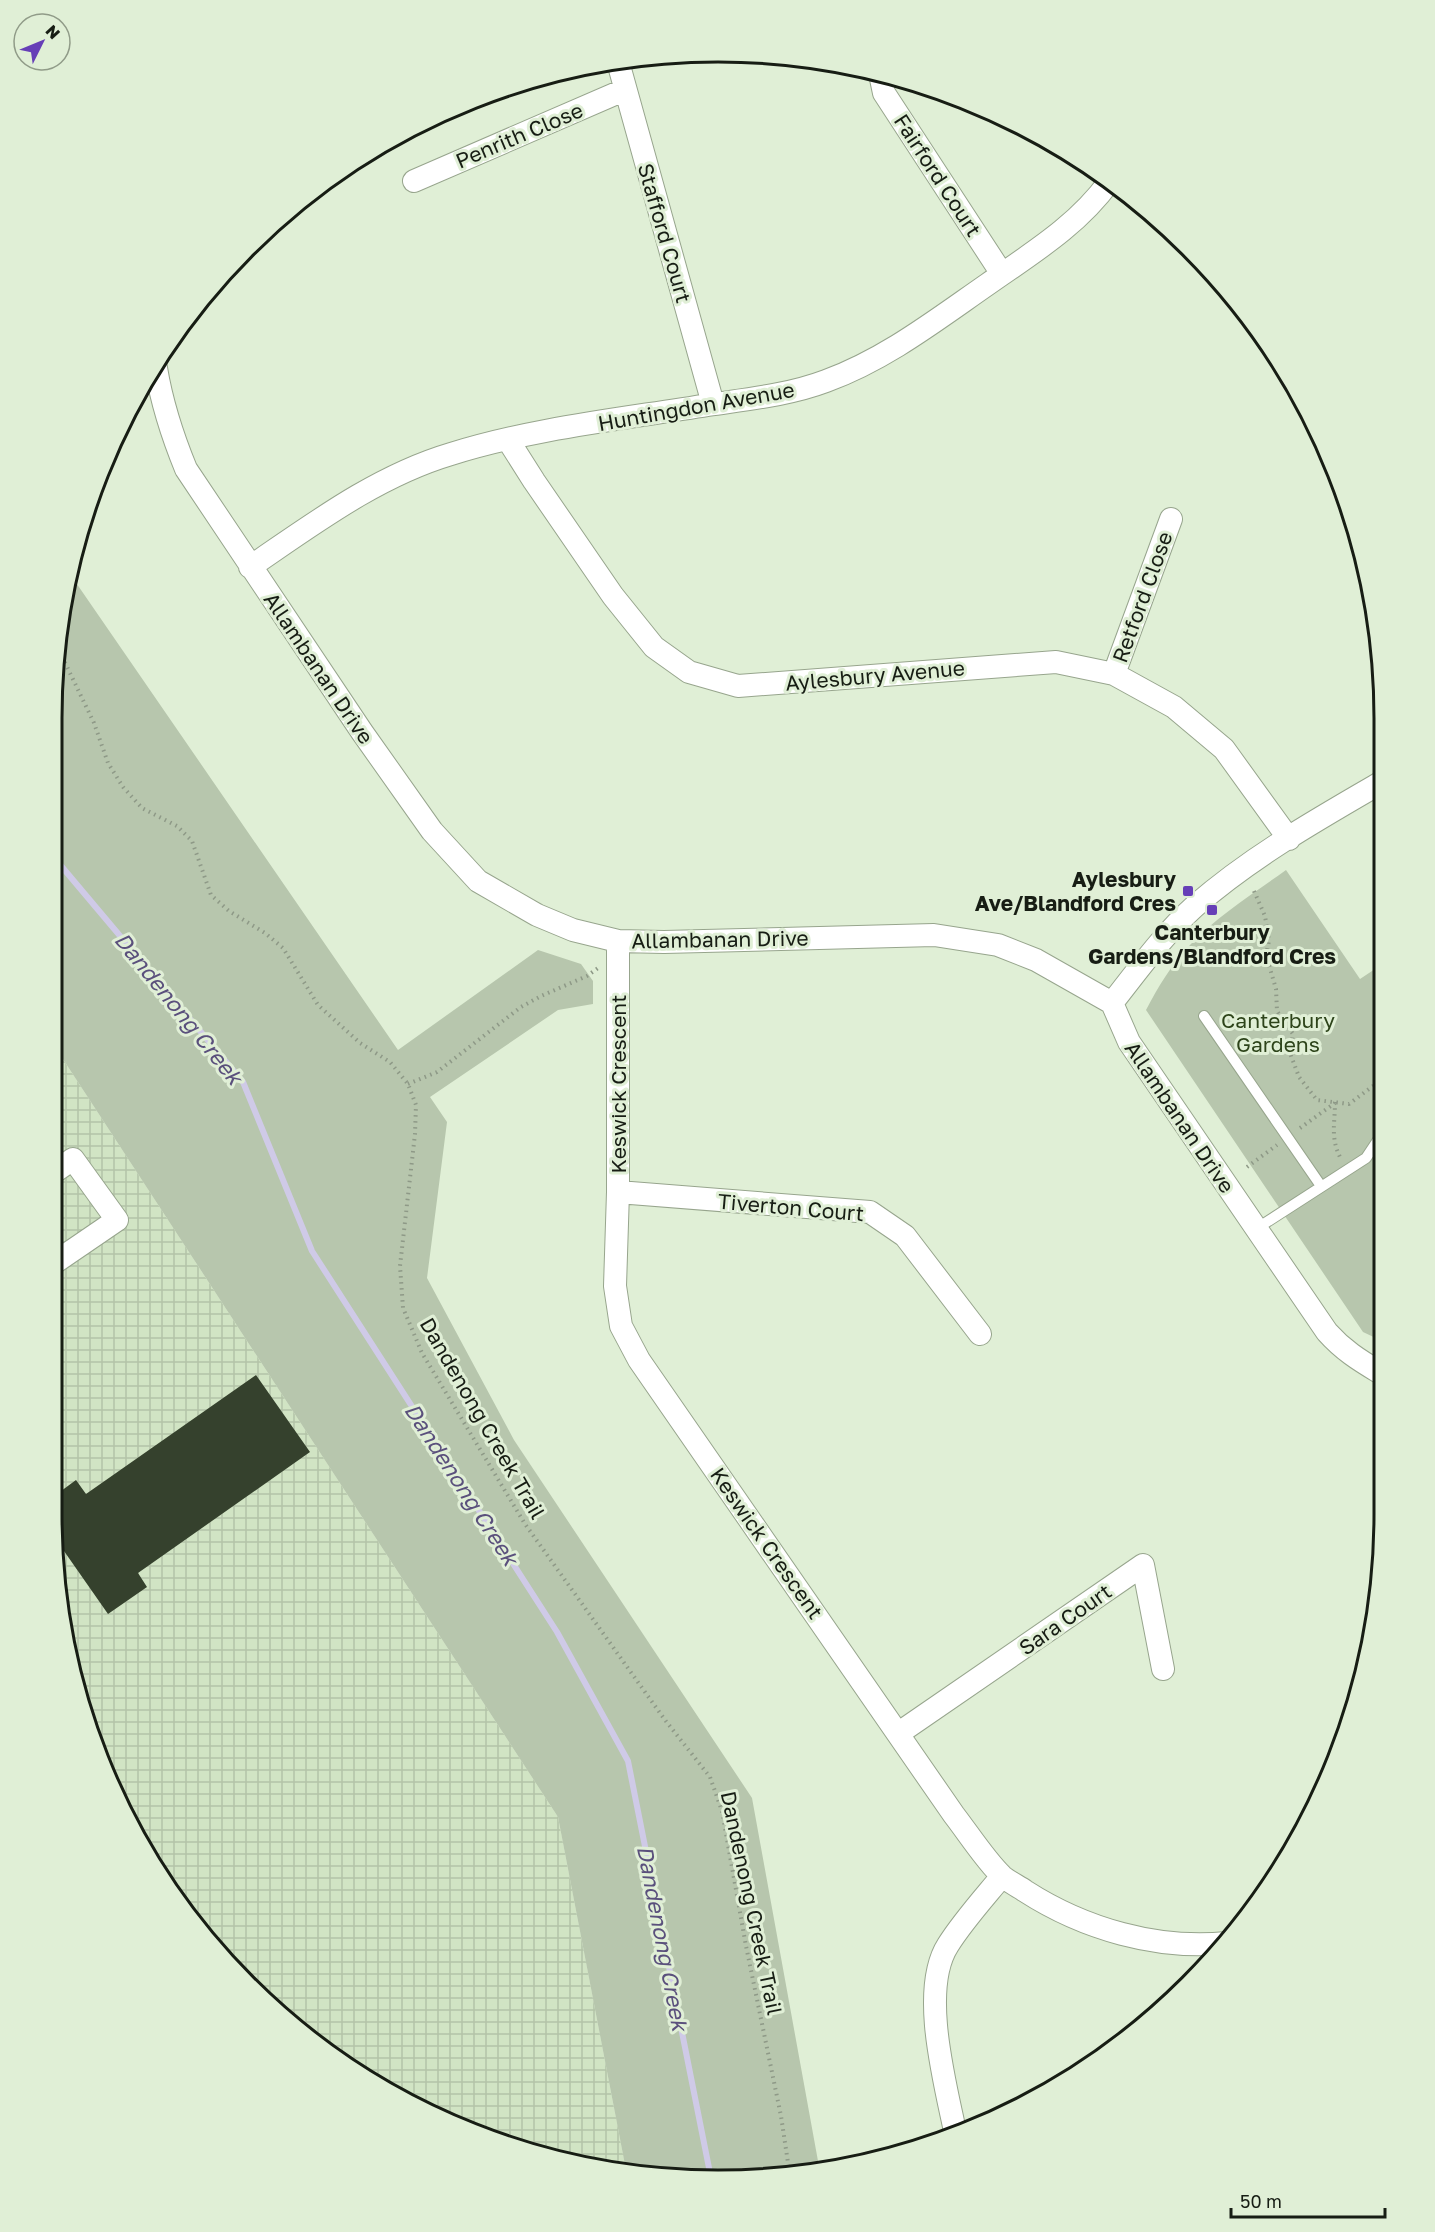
<svg xmlns="http://www.w3.org/2000/svg" width="1435" height="2232" viewBox="0 0 1435 2232" font-family="'Golos Text',sans-serif">
	<defs>
		<pattern id="industrial-grid" width="8" height="8" patternUnits="userSpaceOnUse" patternTransform="scale(1.5)"><rect width="8" height="8" fill="#d1e4c4"/><path d="M0 4h8M4 0v8" fill="none" stroke="#b3c3a8"/></pattern>
	</defs>
	<rect width="100%" height="100%" fill="#e0efd6"/>
	<path fill="url(#industrial-grid)" d="M57,1050L558,1817L626,2170L503,2146L385,2092L312,2043L246,1986L164,1885L86,1728L57,1602Z"/>
	<path fill="#b7c6ad" d="M70,574L398,1050L538,950L581,964L593,981V1004L558,1010L430,1097L447,1122L427,1278L514,1440L752,1798L820,2172L804,2175L674,2180L626,2170L558,1817L57,1050V630Z
		M1286,870L1360,979L1381,965L1380,1340L1363,1332L1146,1010C1158,987 1172,964 1190,945C1217,916 1254,893 1286,870Z"/>
	<g fill="none" stroke-linecap="round" stroke-linejoin="round">
		<path stroke="#cfcae7" stroke-width="6" d="M57,861L243,1082L312,1251L557,1632L628,1761L711,2178"/>
	</g>
	<path fill="#35412d" d="M256,1375L310,1452L138,1573L147,1587L108,1614L57,1541V1494L76,1480L86,1494Z"/>
	<g fill="none" stroke-linecap="round" stroke-linejoin="round">
		<g stroke="#97a58d" stroke-width="12">
			<path id="service" d="M1204,1016L1321,1186
				M1256,1229L1366,1158L1380,1137"/>
		</g>
		<g stroke="#97a58d" stroke-width="24">
			<path id="minor" d="M618,62L713,404
				M880,74L884,93L1002,274
				M414,181L624,90
				M156,368C162,404 172,435 186,469L362,732L432,831L478,881L537,915L573,930L618,941L664,942L934,935L998,945L1036,960L1112,1003L1129,1042L1327,1332C1343,1350 1359,1360 1379,1372
				M508,440L534,481L613,596L654,647L689,672L738,686L1056,662L1114,674L1174,707L1224,749L1289,839
				M250,567C313,524 377,476 451,454C534,428 623,419 708,405C748,399 789,395 826,381C886,359 936,320 988,284C1032,253 1077,226 1109,182
				M1114,674L1171,519
				M618,941V1192L615,1286L621,1326L639,1360L954,1815C968,1833 986,1861 1002,1876C1009,1882 1018,1886 1025,1891C1084,1929 1157,1950 1227,1943
				M1112,1003C1138,970 1163,935 1195,906C1251,857 1318,819 1382,782
				M57,1170L73,1159L117,1220L57,1261
				M618,1192L870,1212L905,1236L980,1334
				M899,1733L1143,1565L1163,1669
				M956,2136C946,2086 919,1990 948,1945C963,1921 984,1898 1002,1876"/>
		</g>
		<path stroke="#8e9987" stroke-width="4" stroke-dasharray="1.5 4.5" stroke-linecap="butt" d="M57,646L94,723L108,763L123,787L142,808L177,826L192,841L211,895L229,911L265,933L283,948L318,1005L360,1043L390,1062L408,1084L416,1105L415,1134L400,1266L403,1308L422,1353L525,1524L665,1720L710,1777L722,1811L746,1946L781,2116L790,2176
			M1254,891L1265,916L1269,941L1266,955L1276,989L1277,1011L1293,1034L1290,1053L1299,1077L1317,1100L1349,1104L1381,1080
			M408,1084L437,1072L521,1007L541,996L587,976L598,968
			M1335,1102C1335,1124 1330,1138 1341,1159
			M1300,1128L1335,1103
			M1247,1167L1277,1145"/>
		<use href="#service" stroke="#fff" stroke-width="10"/>
		<use href="#minor" stroke="#fff" stroke-width="22"/>
	</g>
	<g fill="#663fb7" stroke="#e0efd6" stroke-width="2">
		<rect x="1182" y="885" width="12" height="12" rx="3"/>
		<rect x="1206" y="904" width="12" height="12" rx="3"/>
	</g>
	<g text-anchor="middle" dominant-baseline="central" stroke-width="6" stroke-linejoin="round" paint-order="stroke">
		<g font-size="21" fill="#171d14" stroke="#e0efd6">
			<text transform="translate(519 135) rotate(-23)">Penrith Close</text>
			<text transform="translate(938 175) rotate(57)">Fairford Court</text>
			<text transform="translate(665 233) rotate(74)">Stafford Court</text>
			<text transform="translate(696 406) rotate(-10)">Huntingdon Avenue</text>
			<text transform="translate(1142 597) rotate(-70)">Retford Close</text>
			<text transform="translate(319 668) rotate(56)">Allambanan Drive</text>
			<text transform="translate(875 675) rotate(-5)">Aylesbury Avenue</text>
			<text transform="translate(720 939) rotate(-1)">Allambanan Drive</text>
			<text transform="translate(618 1084) rotate(-90)">Keswick Crescent</text>
			<text transform="translate(1180 1117) rotate(56)">Allambanan Drive</text>
			<text transform="translate(791 1207) rotate(5)">Tiverton Court</text>
			<text transform="translate(483 1418) rotate(60)">Dandenong Creek Trail</text>
			<text transform="translate(767 1543) rotate(55)">Keswick Crescent</text>
			<text transform="translate(1065 1619) rotate(-35)">Sara Court</text>
			<text transform="translate(752 1903) rotate(78)">Dandenong Creek Trail</text>
		</g>
		<g font-size="21" font-weight="bold" fill="#171d14" stroke="#e0efd6" text-anchor="end">
			<text x="1176" y="879">Aylesbury<tspan x="1176" dy="24">Ave/Blandford Cres</tspan></text>
			<text x="1212" y="932" text-anchor="middle">Canterbury<tspan x="1212" dy="24">Gardens/Blandford Cres</tspan></text>
		</g>
		<g font-size="21" fill="#2d441a" stroke="#e0efd6">
			<text x="1278" y="1020">Canterbury<tspan x="1278" dy="24">Gardens</tspan></text>
		</g>
		<g font-size="22" font-style="italic" fill="#5a507c" stroke="#e0efd6">
			<text transform="translate(179 1008) rotate(51)">Dandenong Creek</text>
			<text transform="translate(462 1484) rotate(57)">Dandenong Creek</text>
			<text transform="translate(663 1938) rotate(79)">Dandenong Creek</text>
		</g>
	</g>
	<path d="M0 0H1435V2232H0ZM718 62H718A656 656 0 0 1 1374 718V1514A656 656 0 0 1 718 2170H718A656 656 0 0 1 62 1514V718A656 656 0 0 1 718 62Z" fill="#e0efd6" fill-rule="evenodd"/>
	<path fill="none" stroke="#171d14" stroke-width="3" d="M718 62H718A656 656 0 0 1 1374 718V1514A656 656 0 0 1 718 2170H718A656 656 0 0 1 62 1514V718A656 656 0 0 1 718 62Z"/>
	<g transform="translate(42 42) rotate(47)"><circle r="28" fill="#e0efd6" stroke="#909b88" stroke-width="1.5"/>
	<path d="M0-4.5L10 22L0 15L-10 22Z" fill="#663fb7"/>
	<text y="-9" font-size="16" font-weight="bold" text-anchor="middle" fill="#171d14">N</text>
	</g>
	<path d="M1231 2208v9h154v-9" fill="none" stroke="#171d14" stroke-width="3"/>
	<text x="1240" y="2208" font-size="18" fill="#171d14" stroke="#e0efd6" stroke-width="4.5" paint-order="stroke">50 m</text>
</svg>
